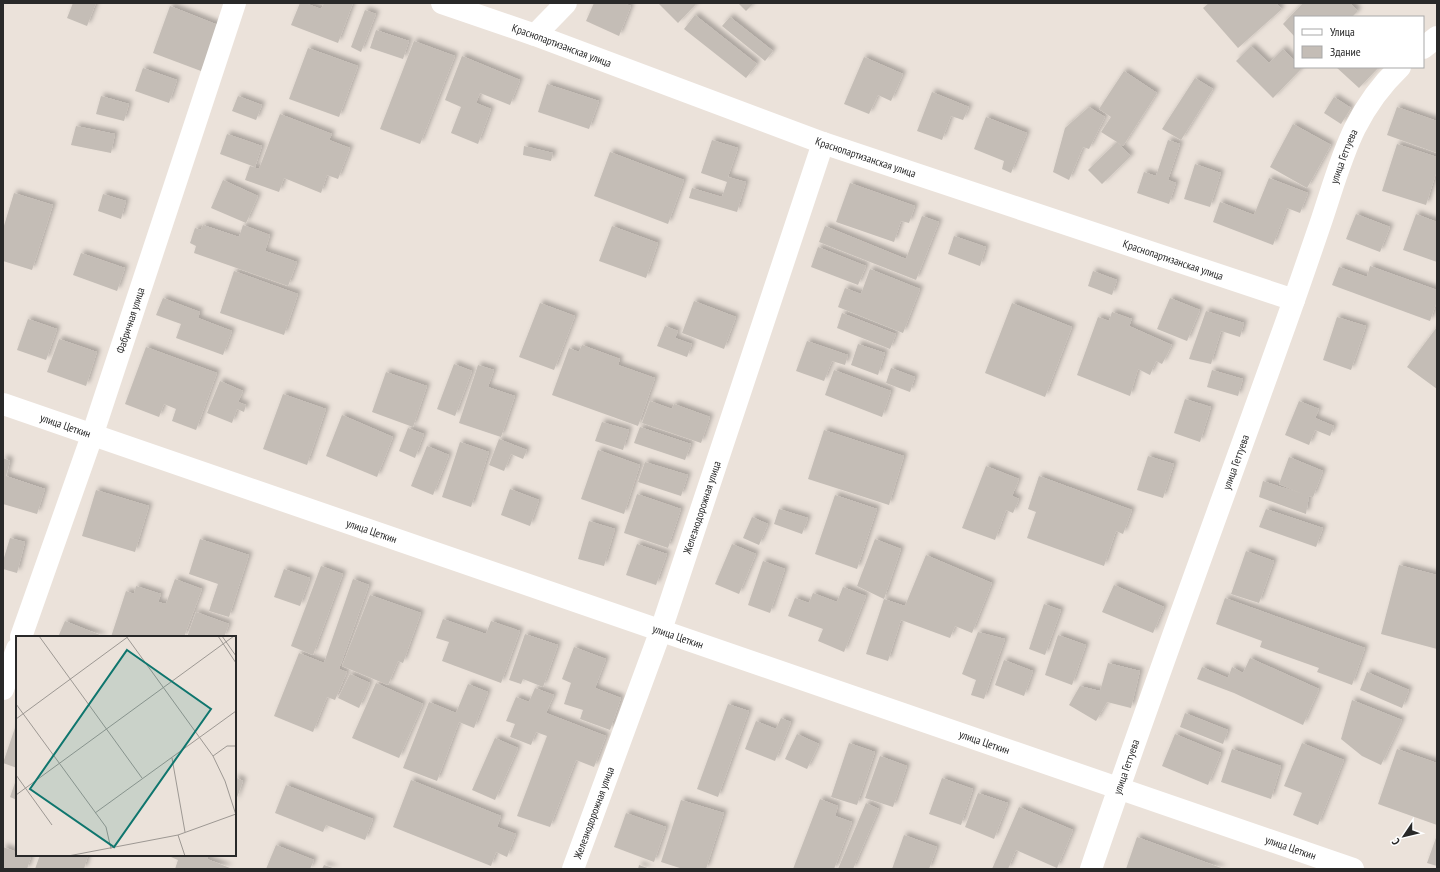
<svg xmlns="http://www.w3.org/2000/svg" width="1440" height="872" viewBox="0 0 1440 872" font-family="'PT Sans Narrow',sans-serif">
	<defs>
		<filter id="shadow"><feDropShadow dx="3.5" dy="-3.5" stdDeviation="2" flood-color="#0004"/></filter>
	</defs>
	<rect width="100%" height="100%" fill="#ebe2da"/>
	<path fill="#c4bdb6" filter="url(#shadow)" d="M73,3H96L87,26L67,18Z
		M300,3H305L321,9L324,3H353L338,43L291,25Z
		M594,3H623L631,6L619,36L586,21Z
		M658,3H697L678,23Z
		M738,3H754L746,11Z
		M1209,3H1276L1282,9L1238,48L1203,8Z
		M1303,3H1350L1358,11L1352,17H1295V37L1283,24Z
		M170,6L218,25L201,71L153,53Z
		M365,10L376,14L361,52L351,47Z
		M695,15L757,64L746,78L684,29Z
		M730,17L773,51L765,61L722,26Z
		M376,30L409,41L403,59L370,48Z
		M414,41L455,56L420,144L380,129Z
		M1251,46L1269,63L1283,49L1295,61V67L1302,68L1273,98L1236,61Z
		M308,48L358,66L339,117L289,99Z
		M462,56L520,80L510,105L480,93L476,103L491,109L478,144L451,133L461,107L445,100Z
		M864,57L903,74L891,101L878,95L869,114L844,104Z
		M1336,67H1379L1359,88Z
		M143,68L177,80L169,103L135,91Z
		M1124,71L1157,93L1123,146L1117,142L1131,156L1102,184L1088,170L1117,142L1101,132L1111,117L1099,109Z
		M1195,78L1213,89L1181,140L1162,129Z
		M547,84L599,101L589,129L538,112Z
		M932,92L969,107L963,120L951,116L942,140L917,131Z
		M101,96L129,104L124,121L96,114Z
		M238,96L262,105L256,120L232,111Z
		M1334,97L1351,108L1341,124L1324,113Z
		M1089,107L1105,117L1089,149L1083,147L1069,180L1053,172L1065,128Z
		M1397,107L1437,121V153L1387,135Z
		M280,114L332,134L329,140L350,148L338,179L327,175L321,193L284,178L279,192L245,180L250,166L259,169Z
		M986,117L1027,133L1011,173L1002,169L1004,161L974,149Z
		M1293,124L1331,145L1307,188L1270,167Z
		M76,126L115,134L111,153L71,145Z
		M227,134L262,146L255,167L220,154Z
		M712,140L738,148L728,177L746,182L737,212L689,198L692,188L722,197L727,182L701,173Z
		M1168,140L1180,144L1168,180L1176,183L1169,204L1137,193L1144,172L1156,176Z
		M1397,144L1437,157V170L1426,205L1382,191Z
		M524,146L553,153L551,161L523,155Z
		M610,152L684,180L668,224L594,196Z
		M1195,164L1221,173L1210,207L1184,199Z
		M1269,178L1308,193L1300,213L1287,208L1273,245L1213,222L1220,202L1254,215Z
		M223,180L258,196L246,223L211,208Z
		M850,183L915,206L909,223L901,221L894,242L836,222Z
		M14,193L53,205L32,270L3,261V229Z
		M103,194L126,201L121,219L98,211Z
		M1356,214L1390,227L1380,252L1346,239Z
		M1416,214L1437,222V262L1403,250Z
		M922,216L939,222L916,280L819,242L825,226L906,259Z
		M203,225L239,237L243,225L270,235L265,251L297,262L288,286L194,253L196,246L190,243L195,228L201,230Z
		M612,226L658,243L646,278L599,261Z
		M954,236L986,247L980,266L948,254Z
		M818,247L866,266L858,285L811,267Z
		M81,253L125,268L117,291L73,275Z
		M1370,266L1437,290V301L1430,321L1332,285L1339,267L1367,277Z
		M870,269L920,289L903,333L838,307L845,288L861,294Z
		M234,271L298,294L284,335L220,313Z
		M1093,271L1117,280L1112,295L1088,286Z
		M163,298L200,312L198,318L232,331L223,355L176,338L181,324L156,315Z
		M1170,298L1200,310L1187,341L1157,329Z
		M694,301L736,317L724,349L682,333Z
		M540,303L575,316L554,370L519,357Z
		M1012,303L1072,327L1045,397L985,373Z
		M1206,311L1244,323L1240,337L1221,331L1211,364L1189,359Z
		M1112,312L1132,319L1129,326L1172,345L1162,364L1156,361L1150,375L1138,369L1130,396L1077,375L1098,317L1109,321Z
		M842,313L896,334L890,349L837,328Z
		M1337,317L1366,326L1351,370L1323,360Z
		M28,319L57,329L46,360L17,350Z
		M665,326L678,331L675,338L692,344L687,357L657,346Z
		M1437,327V389L1407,367Z
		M59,339L97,352L86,386L47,372Z
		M807,341L848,355L845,365L832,361L824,381L796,371Z
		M858,344L885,353L878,375L851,365Z
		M582,345L620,359L618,365L655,378L638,426L552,395L569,348L579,352Z
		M146,347L217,373L196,430L172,421L176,409L164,404L159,417L125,404Z
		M454,364L472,371L455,416L437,409Z
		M478,365L494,370L488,387L515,396L501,437L459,423Z
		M891,368L915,377L910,392L886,383Z
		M834,370L891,391L882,417L825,395Z
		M1212,370L1243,379L1238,396L1207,387Z
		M386,372L427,386L413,427L372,412Z
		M220,381L243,391L238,402L246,405L244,412L237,409L232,423L207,413Z
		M283,394L326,409L307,465L263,449Z
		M1185,399L1211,407L1200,442L1174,433Z
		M650,401L672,409L674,404L710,417L701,443L642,423Z
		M1299,401L1319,409L1315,418L1334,426L1330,436L1315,430L1309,445L1285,435Z
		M342,415L393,437L377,477L326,456Z
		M602,422L629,430L623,450L595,441Z
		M640,427L691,444L685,460L634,443Z
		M408,428L424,434L415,458L399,451Z
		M824,430L904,456L889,505L808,479Z
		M499,439L527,450L523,459L511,454L504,471L489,465Z
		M460,442L489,452L471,507L442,497Z
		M427,446L449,455L433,495L411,486Z
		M598,450L640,465L624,514L581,499Z
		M1148,456L1174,464L1163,498L1137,490Z
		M1289,457L1323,471L1313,497L1309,496L1306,514L1259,497L1263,481L1303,494L1279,484Z
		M3,458L10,461L6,476L45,489L37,514L3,504Z
		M645,462L688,475L681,496L638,482Z
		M986,466L1019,479L1012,496L1019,499L1013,513L1006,510L995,540L962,528Z
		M1039,476L1132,510L1123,534L1116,531L1104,566L1027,538L1036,512L1028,509Z
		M510,489L539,500L530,526L501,515Z
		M96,490L149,506L135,552L82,536Z
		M637,494L681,509L668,548L624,533Z
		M835,495L877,509L857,569L815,554Z
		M779,509L808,518L802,534L774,524Z
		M1266,509L1323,528L1316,547L1259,527Z
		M752,517L768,524L759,545L743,538Z
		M589,521L615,529L604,566L578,559Z
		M10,538L25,542L17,573L3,569V561Z
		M200,539L249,555L229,617L209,611L218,584L189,574Z
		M875,539L901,549L884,599L857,586Z
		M637,544L667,554L656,585L626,575Z
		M732,544L756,554L739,594L715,584Z
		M1246,551L1274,561L1259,603L1231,594Z
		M926,555L992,583L972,633L955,626L950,638L901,620L888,661L866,654L884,599L905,606Z
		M763,561L785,569L770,613L748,605Z
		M1399,565L1437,575V649L1381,634Z
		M321,566L343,574L313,655L291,646Z
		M284,569L310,578L300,606L274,597Z
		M175,579L202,589L184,637H111L126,591L134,594L136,586L161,594L158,602L166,604Z
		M353,579L369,585L339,669L347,672L335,700L327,697L313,732L274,716L299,653L324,663Z
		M1114,585L1164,607L1153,633L1102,612Z
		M843,587L866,596L844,652L818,641L823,629L788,616L795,598L809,603L813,593L837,602Z
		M370,595L421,613L403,663L398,661L388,685L342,666Z
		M1225,598L1365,648L1352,685L1317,672L1319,668L1260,647L1262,641L1216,624Z
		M1044,604L1061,610L1045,655L1029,649Z
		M196,612L229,624L224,637H187Z
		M443,619L486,634L491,621L520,631L501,683L442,661L449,642L436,638Z
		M65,621L105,637H58Z
		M978,632L1005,639L984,699L971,695L976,680L962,674Z
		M525,634L558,645L543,687L523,679L521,684L509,680Z
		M1058,635L1086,645L1072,685L1045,675Z
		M574,647L606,659L595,688L621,698L610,730L580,719L583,710L564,704L571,683L562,679Z
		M1250,658L1319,689L1303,725L1234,693L1197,679L1202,667L1228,678L1232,667L1243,673Z
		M1004,660L1033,671L1024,696L995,685Z
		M1108,663L1140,671L1131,708L1107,702L1096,721L1069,705L1080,686L1100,691Z
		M1367,672L1409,690L1402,708L1360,690Z
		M350,674L370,683L359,708L338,698Z
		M376,683L423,704L399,758L352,738Z
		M468,684L488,692L474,728L459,722L437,781L403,768L429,702L456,713Z
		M535,688L554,695L546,713L606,736L594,767L576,760L550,827L517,816L547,736L536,732L531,745L510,737L515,724L506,721L516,697L529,702Z
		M1352,700L1402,720L1381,765L1362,756L1341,739Z
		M728,704L749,711L718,797L697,789Z
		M1185,713L1228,730L1223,744L1180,727Z
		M781,718L791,722L775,761L745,749L756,721L776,729Z
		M17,722V768L3,763Z
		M797,734L819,744L807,769L785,759Z
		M1175,734L1221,753L1208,785L1162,766Z
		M495,738L518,748L495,800L472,790Z
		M849,743L875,752L857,805L831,797Z
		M1302,743L1344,760L1318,825L1293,815L1302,793L1284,786Z
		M1232,749L1281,766L1271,799L1221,782Z
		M1397,749L1437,763V825L1378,804Z
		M880,756L907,766L893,807L865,798Z
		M17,777V800L10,797Z
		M235,777L243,781L235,803Z
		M942,778L973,789L961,825L929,814Z
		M411,780L501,816L497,827L516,834L507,857L496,852L491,866L393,827Z
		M286,785L373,819L365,840L326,825L323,832L275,813Z
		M978,793L1008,803L994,839L965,827Z
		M820,799L838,806L835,816L852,822L834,869H793Z
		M681,800L724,813L706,869H683L661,862Z
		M866,803L879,809L853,869H838Z
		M1019,807L1073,830L1057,868L1016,850L1008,869H992Z
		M626,813L666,827L654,862L614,847Z
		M904,835L937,847L929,869H892Z
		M1437,835V866L1427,863Z
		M1137,837L1224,869H1126Z
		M276,845L314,860L310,869H266Z
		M3,847L17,852V855L31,857L27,869H3Z
		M40,855H88L84,869H35Z
		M172,855H209L207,859L230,868L175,869L178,860L171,857Z
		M324,865L336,869H322Z
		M639,865L650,869H638Z"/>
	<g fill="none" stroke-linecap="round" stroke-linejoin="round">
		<g stroke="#fff" stroke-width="22">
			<path id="s1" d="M442,3L535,35L823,143L1294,300"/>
			<path d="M535,35L566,3"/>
			<path d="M1423,48L1437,37"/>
			<path id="s2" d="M3,404L1353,869"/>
			<path id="s3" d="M21,637L93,433L235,3"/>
			<path d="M3,689L17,649"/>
			<path id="s4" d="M573,869L661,630L823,143"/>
			<path id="s5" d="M1091,869C1151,692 1216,518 1279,342C1294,301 1308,260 1322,219C1342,159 1352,113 1400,67"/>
		</g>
	</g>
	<g text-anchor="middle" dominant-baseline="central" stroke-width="3" stroke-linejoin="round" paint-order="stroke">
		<g font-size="11" fill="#292929" stroke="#fff">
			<text stroke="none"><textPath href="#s1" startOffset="127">Краснопартизанская улица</textPath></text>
			<text stroke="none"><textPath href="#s1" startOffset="451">Краснопартизанская улица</textPath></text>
			<text stroke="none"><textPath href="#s5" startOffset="756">улица Геттуева</textPath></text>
			<text stroke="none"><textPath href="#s1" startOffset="775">Краснопартизанская улица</textPath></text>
			<text stroke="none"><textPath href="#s3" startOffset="335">Фабричная улица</textPath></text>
			<text stroke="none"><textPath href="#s2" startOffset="66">улица Цеткин</textPath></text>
			<text stroke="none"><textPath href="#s5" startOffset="432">улица Геттуева</textPath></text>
			<text stroke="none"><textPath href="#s4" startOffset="384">Железнодорожная улица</textPath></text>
			<text stroke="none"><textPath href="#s2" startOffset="390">улица Цеткин</textPath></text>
			<text stroke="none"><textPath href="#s2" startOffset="714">улица Цеткин</textPath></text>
			<text stroke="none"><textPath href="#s2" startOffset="1038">улица Цеткин</textPath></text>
			<text stroke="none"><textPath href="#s5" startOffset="108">улица Геттуева</textPath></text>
			<text stroke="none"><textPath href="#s4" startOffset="60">Железнодорожная улица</textPath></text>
			<text stroke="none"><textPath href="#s2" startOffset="1362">улица Цеткин</textPath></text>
		</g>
	</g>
	<g transform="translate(16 636)">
		<rect width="220" height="220" fill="#ebe2da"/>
		<path fill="none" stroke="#9d9893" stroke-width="1" d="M23,0L126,142M110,0L197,120L209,145L220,179M202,0L220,27M206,0L220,20M0,68L90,191L95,213M0,83L113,0M197,120L211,110H220M156,122L169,196M0,139L36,189M0,159L218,0M79,177L220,75M162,199L169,220M52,220L162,199L220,178"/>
		<path fill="#0f766e" fill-opacity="0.15" stroke="#0f766e" stroke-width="2" d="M111,14L195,73L98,211L14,153Z"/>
		<rect width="220" height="220" fill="none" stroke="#292929" stroke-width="2"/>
	</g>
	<rect width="1440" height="872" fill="none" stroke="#292929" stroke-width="8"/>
	<rect x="1294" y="16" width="130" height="52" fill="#ffffff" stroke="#a9a9a9"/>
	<rect x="1302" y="29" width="20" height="6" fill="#ffffff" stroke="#a9a9a9"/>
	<text x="1330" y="36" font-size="12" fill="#292929">Улица</text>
	<rect x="1302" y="46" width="20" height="12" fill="#c4bdb6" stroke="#a9a9a9"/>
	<text x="1330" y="56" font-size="12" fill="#292929">Здание</text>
	<g transform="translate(1404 836) rotate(235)" stroke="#ffffff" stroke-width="3" paint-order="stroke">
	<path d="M0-3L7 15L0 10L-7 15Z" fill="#292929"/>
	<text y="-6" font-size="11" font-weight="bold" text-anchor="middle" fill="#292929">С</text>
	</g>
</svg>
